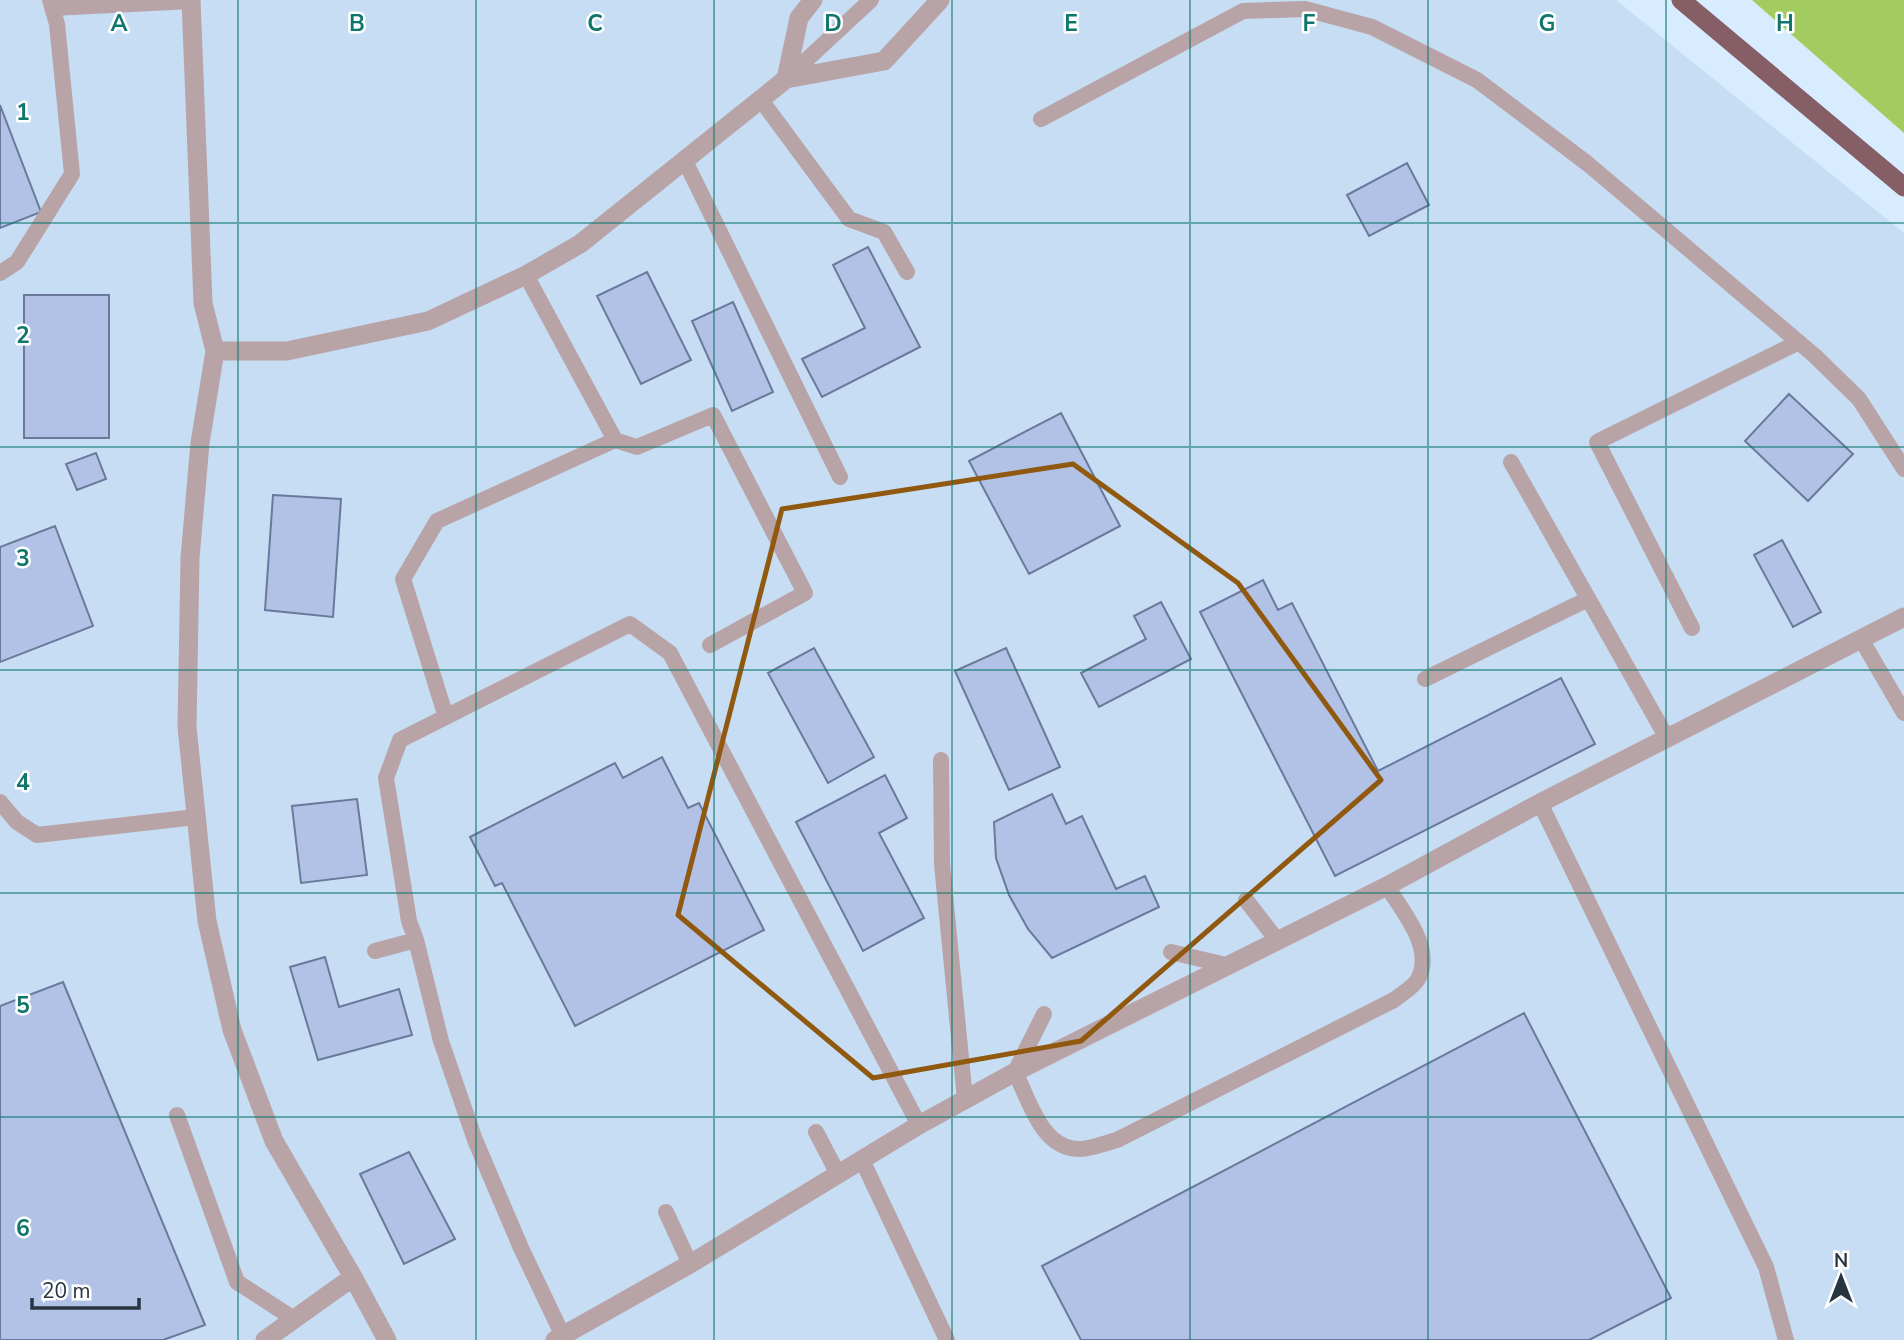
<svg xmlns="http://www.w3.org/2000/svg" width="1904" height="1340" viewBox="0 0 1904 1340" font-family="'Nunito Sans',sans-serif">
	<rect width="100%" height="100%" fill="#d8ecff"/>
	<path fill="#c6ddf3" d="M0,0H1616L1904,233V1340H0Z"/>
	<path fill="#a2cb60" d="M1752,0H1904V133Z"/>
	<path fill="#b2c2e7" stroke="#6a799b" stroke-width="2" d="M0,105L41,212L0,228Z
		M1407,163L1429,205L1369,236L1347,195Z
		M868,247L920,347L822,397L802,359L865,328L833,265Z
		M647,272L691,360L641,384L597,296Z
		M24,295H109V438H24Z
		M733,302L773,392L732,411L692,321Z
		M1789,394L1853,454L1808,501L1745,441Z
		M1061,413L1120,526L1029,574L969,461Z
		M96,453L106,479L77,490L66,464Z
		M273,495L341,499L333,617L265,610Z
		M55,526L93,626L0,662V547Z
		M1782,540L1821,612L1793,627L1754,555Z
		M1263,580L1278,610L1292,603L1378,771L1561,678L1595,744L1335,876L1200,612Z
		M1161,602L1191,659L1099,707L1081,673L1146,639L1134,616Z
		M814,648L874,757L828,783L768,673Z
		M1006,648L1060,767L1009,790L955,671Z
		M662,757L688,808L699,803L764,930L575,1026L502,883L495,886L470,837L615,763L623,778Z
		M885,775L907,818L879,833L924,918L863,951L796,822Z
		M1052,794L1066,824L1082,816L1116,889L1145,876L1159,907L1052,958L1028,929L1009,895L996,858L994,822Z
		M357,799L367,875L301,883L292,806Z
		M325,957L339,1007L399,989L412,1035L318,1060L290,967Z
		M63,982L205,1325L163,1340H0V1006Z
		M1524,1013L1671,1298L1589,1340H1081L1042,1266Z
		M409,1152L455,1239L404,1264L360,1174Z"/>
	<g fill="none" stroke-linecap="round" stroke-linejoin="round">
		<path stroke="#b8a3a7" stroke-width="16" d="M52,8L191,1
			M786,79L871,0
			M761,100L849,219L884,232L907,272
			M1041,119L1243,11L1305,9L1372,27L1477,80L1588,164L1815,356L1859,399L1904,469
			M684,159L840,477
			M0,273L17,262L72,174L57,24L50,0
			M615,440L637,447L713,415L805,593L710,645
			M1511,462L1667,738
			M1692,628L1597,442L1799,342
			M1861,639L1904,713
			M1425,679L1588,599
			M446,717L403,579L437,521L615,440L526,275
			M941,760L942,864L965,1099
			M0,802L17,822L37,835L196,817
			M1540,803L1766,1267L1786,1340
			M1246,900L1277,940
			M375,951L416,940
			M1171,952L1226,965
			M1044,1014L1015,1072C1029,1099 1041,1149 1079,1149C1091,1149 1105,1143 1117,1140L1394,1000C1401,994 1414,987 1418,979C1435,948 1402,911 1387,886
			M177,1115L237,1282L294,1319
			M816,1132L838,1174
			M862,1160L947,1340
			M666,1212L690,1264
			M563,1336L521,1248L475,1140L441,1041L416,940L409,921L386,778L400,740L630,624L670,653L919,1125"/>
		<path stroke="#b8a3a7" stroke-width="19" d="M191,0L203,303L215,351L200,443L190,558L187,727L207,921L232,1030L274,1141L353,1277L387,1340
			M786,79L799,18L813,0
			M215,351H287L428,321L526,275L580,244L786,79L884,61L940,0
			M265,1340L353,1277
			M555,1340L690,1264L919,1125L1015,1072L1387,886L1540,803L1904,617"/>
		<path stroke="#855e66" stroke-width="19" d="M1681,0L1904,187"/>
	</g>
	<path fill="none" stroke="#90590f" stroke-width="5" stroke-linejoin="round" d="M1073,464L1238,583L1381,780L1081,1041L873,1078L678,915L782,509Z"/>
	<path fill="none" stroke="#0f766e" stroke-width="2" stroke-opacity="0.55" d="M238,0V1340M476,0V1340M714,0V1340M952,0V1340M1190,0V1340M1428,0V1340M1666,0V1340M0,223H1904M0,447H1904M0,670H1904M0,893H1904M0,1117H1904"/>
	<g font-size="23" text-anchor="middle" font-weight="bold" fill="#0f766e" stroke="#fff" stroke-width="5" stroke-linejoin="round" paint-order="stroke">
		<text x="119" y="31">A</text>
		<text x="357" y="31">B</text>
		<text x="595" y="31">C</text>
		<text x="833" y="31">D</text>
		<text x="1071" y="31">E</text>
		<text x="1309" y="31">F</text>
		<text x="1547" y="31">G</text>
		<text x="1785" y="31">H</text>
		<text x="23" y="120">1</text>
		<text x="23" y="343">2</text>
		<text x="23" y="566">3</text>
		<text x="23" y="790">4</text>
		<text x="23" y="1013">5</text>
		<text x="23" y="1236">6</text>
	</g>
	<g transform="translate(1841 1277)" stroke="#ffffff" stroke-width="5" paint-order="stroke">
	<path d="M0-5L12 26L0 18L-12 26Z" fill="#283541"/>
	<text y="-10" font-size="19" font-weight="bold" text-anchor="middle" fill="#283541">N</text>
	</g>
	<path d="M32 1298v10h107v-10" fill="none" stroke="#283541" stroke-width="3.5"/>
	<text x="42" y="1298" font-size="21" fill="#283541" stroke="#ffffff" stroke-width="5" paint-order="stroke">20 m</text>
</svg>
